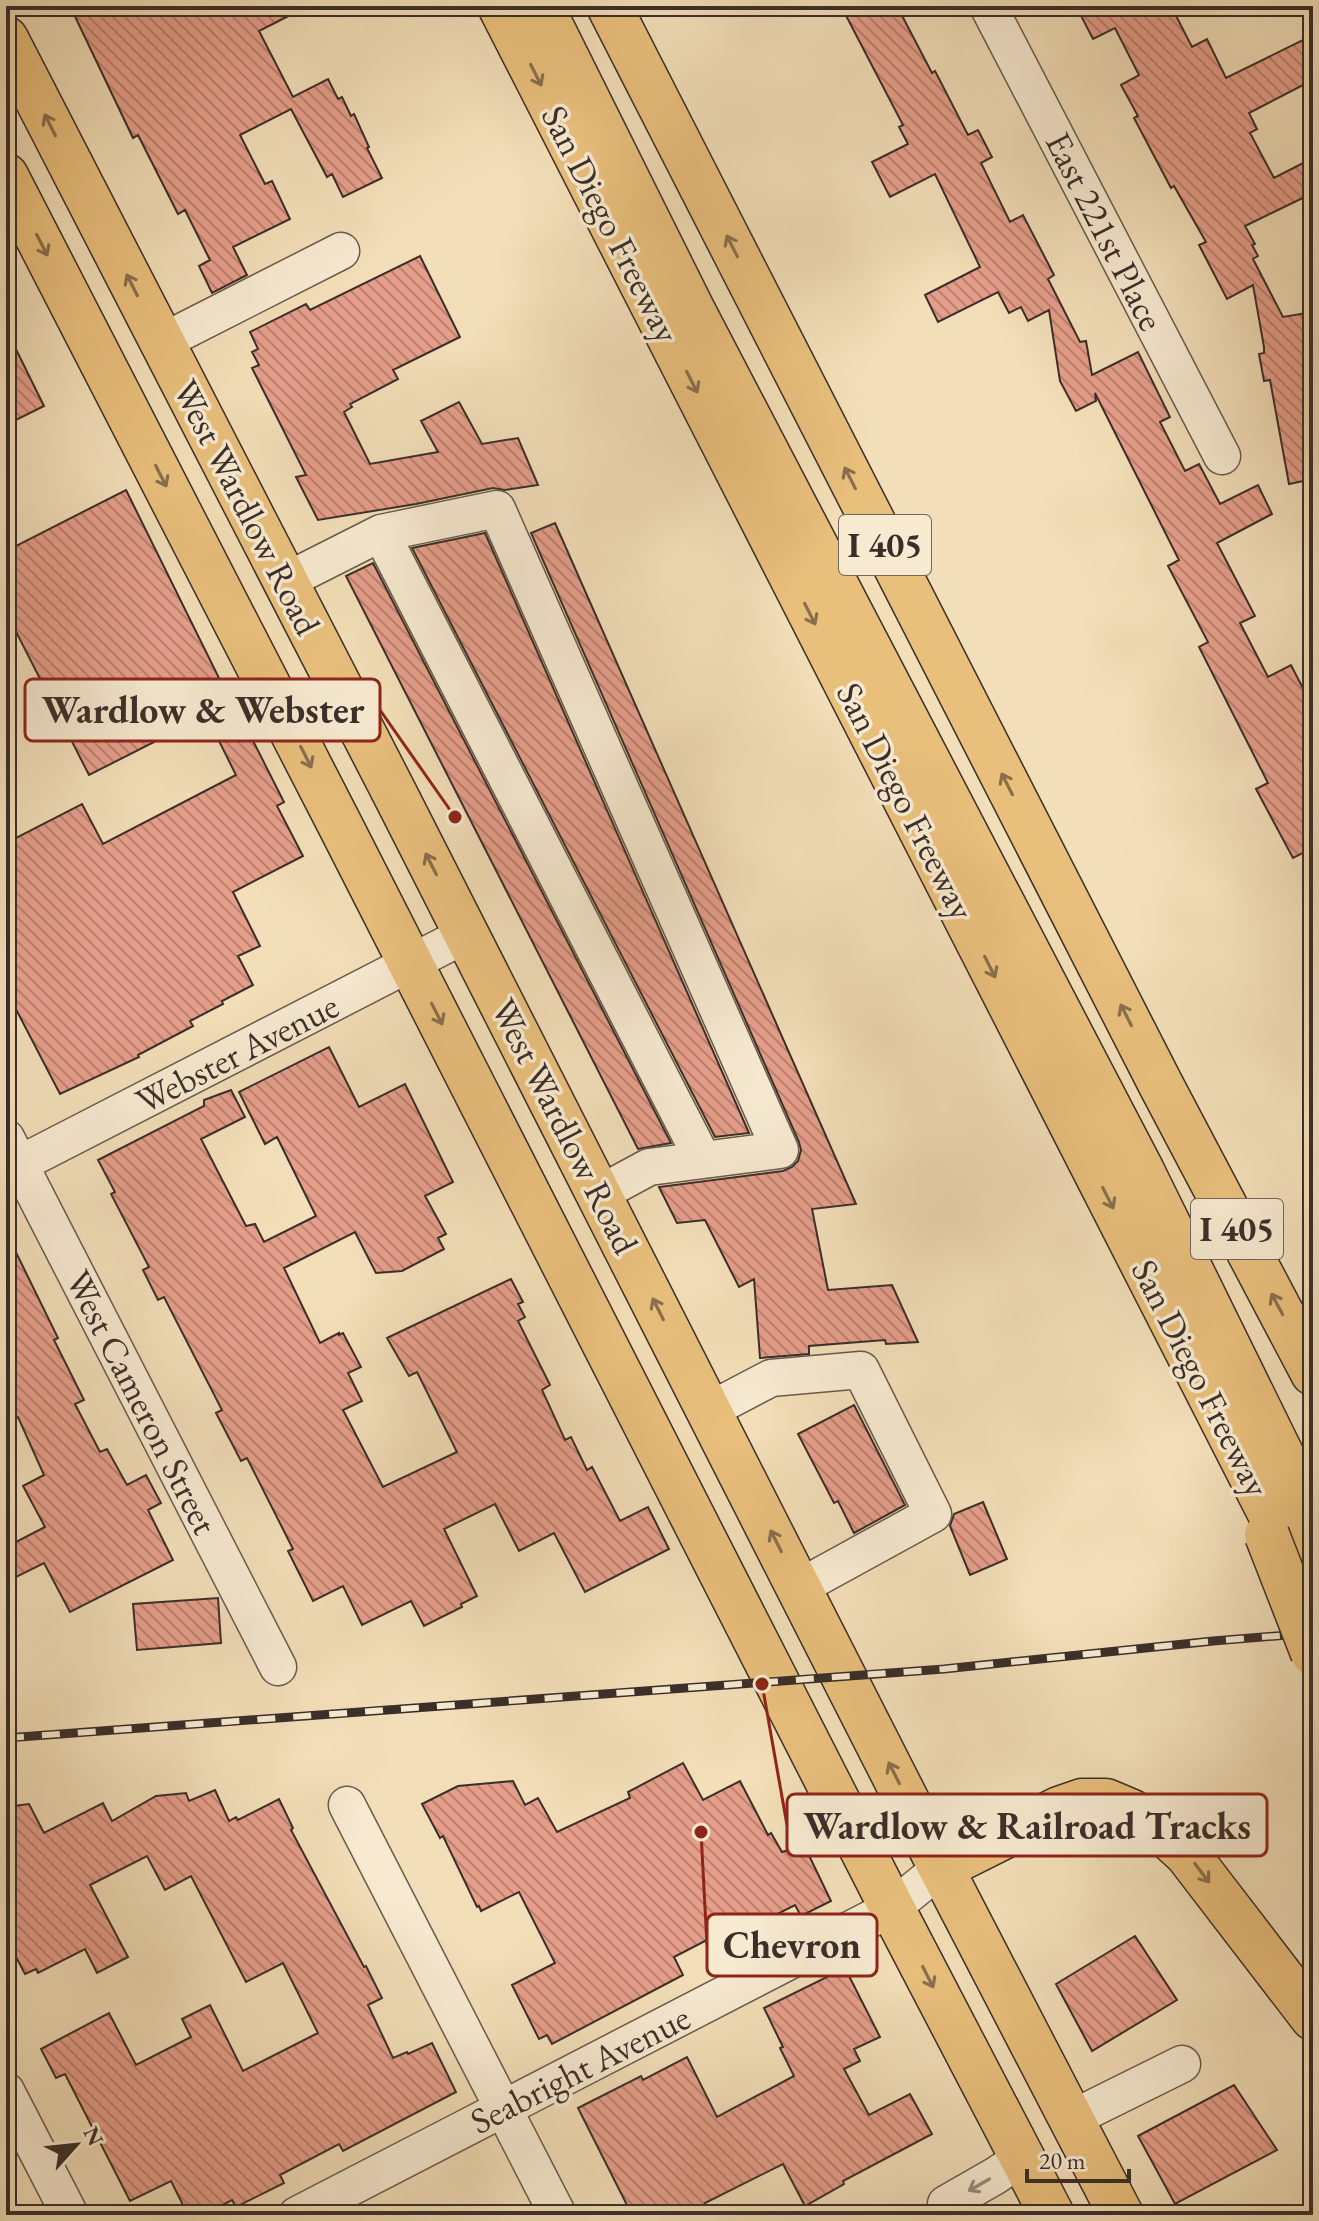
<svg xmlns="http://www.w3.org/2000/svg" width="1319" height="2221" viewBox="0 0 1319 2221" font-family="'EB Garamond',serif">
	<defs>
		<pattern id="building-back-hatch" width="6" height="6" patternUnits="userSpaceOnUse" patternTransform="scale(2)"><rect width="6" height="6" fill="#e69e8a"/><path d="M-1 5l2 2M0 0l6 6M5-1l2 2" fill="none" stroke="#bb8171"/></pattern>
	</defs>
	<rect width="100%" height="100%" fill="#f2deb8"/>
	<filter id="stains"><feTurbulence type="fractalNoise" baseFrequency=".0025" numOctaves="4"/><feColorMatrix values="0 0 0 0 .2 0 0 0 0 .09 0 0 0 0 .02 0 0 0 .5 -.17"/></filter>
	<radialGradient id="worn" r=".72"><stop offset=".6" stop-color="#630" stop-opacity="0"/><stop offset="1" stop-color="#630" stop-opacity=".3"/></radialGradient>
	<path fill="url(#building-back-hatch)" stroke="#3a2e29" stroke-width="2" d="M70,6H308L259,31L293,97L328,79L338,99L342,97L351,116L354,114L369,147L367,148L382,178L343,197L332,174L327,177L291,109L240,135L265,184L272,181L290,219L233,247L247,275L212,293L199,266L210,260L185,210L178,214L138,135L133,138Z
		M841,6H897L932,73L935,71L968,135L978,130L992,157L981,163L1010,222L1023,215L1054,275L1048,279L1080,342L1086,341L1092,375L1138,352L1170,417L1160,422L1185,471L1199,464L1220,504L1258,485L1272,514L1217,543L1255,616L1240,623L1268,677L1291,665L1313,708V848L1293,858L1256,789L1268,783L1199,647L1208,642L1168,566L1179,560L1095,393L1096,401L1076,411L1060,381L1049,310L1028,321L1021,307L1009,313L998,292L938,322L925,295L980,267L935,174L890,197L872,162L908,144L899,127L903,125Z
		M1076,6H1171L1192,47L1207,39L1226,78L1313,35V80L1249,113L1257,129L1250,133L1274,178L1313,158V193L1245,226L1255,244L1252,245L1258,256L1253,259L1283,317L1313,312V479L1289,484L1270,380L1264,381L1259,354L1264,353V347L1253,285L1227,299L1199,245L1206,242L1174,186L1171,188L1134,118L1138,116L1121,85L1139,75L1115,28L1093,39Z
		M420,256L460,337L393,370L398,379L350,404L352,407L344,412L370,464L438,452L421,421L459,402L482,444L518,438L538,485L505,490L493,488L416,504L318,520L296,477L306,475L252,368L259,365L252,352L258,349L250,332L306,304L310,310Z
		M6,329L44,406L6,425Z
		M126,490L219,678L209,683L221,708L89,775L6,612V551Z
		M555,523L856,1204L812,1209L828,1290L892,1285L918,1342L886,1344L885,1340L809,1346V1354L760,1358L754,1279L739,1287L705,1220L677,1223L659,1187L783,1171L792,1167L798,1161L801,1150L799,1142L531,533Z
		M485,533L749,1133L715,1137L412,548Z
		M373,563L671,1143L638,1149L346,576Z
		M246,727L284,802L277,806L303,856L233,892L260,946L238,956L253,985L222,1001L223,1004L190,1021L193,1026L138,1055L139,1057L60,1094L6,990V843L82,804L103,844L236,775L219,741Z
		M329,1047L359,1107L405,1084L453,1182L425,1196L446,1234L438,1238L444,1249L402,1271L376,1273L355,1232L284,1268L320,1343L339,1333V1335L343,1333L361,1367L348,1373L362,1401L343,1410L383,1487L457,1452L417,1372L409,1376L387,1338L511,1279L523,1302L518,1304L525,1317L518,1321L550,1385L542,1390L565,1440L571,1437L587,1470L592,1467L620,1521L648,1507L669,1549L585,1592L554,1533L519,1551L495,1504L444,1529L477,1596L461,1604L462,1607L424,1626L411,1601L362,1625L343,1586L313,1601L288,1551L293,1549L247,1458L241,1461L216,1413L222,1410L164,1297L158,1300L143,1270L149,1267L111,1194L115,1192L98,1160L204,1106V1100L231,1090L245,1117L201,1139L246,1226L255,1224L264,1242L316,1216L277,1137L265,1144L239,1092Z
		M6,1232L58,1338L54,1340L84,1400L75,1404L100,1452L107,1449L127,1485L146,1475L161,1503L148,1510L173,1560L70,1612L44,1563L6,1582V1547L45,1527L23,1486L44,1475L18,1417L6,1423Z
		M854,1405L905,1505L854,1533L838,1501L834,1503L798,1434Z
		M983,1502L1007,1559L970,1575L950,1526L954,1514Z
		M218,1598L221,1643L137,1650L133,1604Z
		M683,1763L703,1800L740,1781L768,1835L771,1833L782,1852L804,1845L831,1901L801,1916L795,1905L732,1937L728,1929L674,1957L683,1975L552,2044L547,2035L539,2039L512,1985L555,1963L519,1892L481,1911L479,1906L477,1907L443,1836L440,1838L422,1804L458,1786L513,1781L525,1805L538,1798L557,1832L630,1798L628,1792Z
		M215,1790L229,1821L236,1817L238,1820L279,1799L293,1828L291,1830L364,1967L366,1966L382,1998L368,2005L393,2058L407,2052L408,2054L432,2043L456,2092L343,2151L339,2144L280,2175L284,2183L236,2207L232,2200L203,2215H188L171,2181L130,2201L65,2074L56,2078L41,2049L109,2013L136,2065L191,2037L182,2019L210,2005L243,2071L318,2033L283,1963L246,1982L191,1876L165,1890L147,1856L90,1885L128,1957L97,1973L85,1949L38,1973L36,1969L25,1974L6,1938V1807L29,1804L44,1833L103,1803L112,1821L156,1796L186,1793L189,1801Z
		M1135,1936L1177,2000L1092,2051L1056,1984Z
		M845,1968L880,2037L854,2049L860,2061L844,2069L869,2115L910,2094L932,2134L843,2181L844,2184L805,2206L783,2164L705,2203L707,2207L693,2215H632L578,2108L641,2076L643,2080L687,2057L717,2117L794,2076L780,2048L783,2047L764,2008Z
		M1234,2085L1277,2150L1175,2204L1138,2136Z"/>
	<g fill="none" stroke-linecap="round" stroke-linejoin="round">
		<g stroke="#685a4d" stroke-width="39">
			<path id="minor" d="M988,6L1222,456
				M162,342L341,251
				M381,533L703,1160
				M286,581L381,533L497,509L780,1150L649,1167L599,1194
				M6,1138L278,1667
				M6,1171L467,934
				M710,1410L771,1378L861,1370L933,1514L800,1587
				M347,1805L558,2215
				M6,2091L70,2215
				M1071,2119L1182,2064
				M297,2215L892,1908L941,1868
				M951,2215L946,2204L995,2176L1022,2158"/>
		</g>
		<g stroke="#3a2e29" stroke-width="47">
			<path id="major" d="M6,39L395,794L941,1868L1121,2215
				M6,176L339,823L892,1908L1052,2215"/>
		</g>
		<g stroke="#3a2e29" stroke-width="47">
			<path id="highway" d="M500,6L1298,1568
				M541,6L692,309L1142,1171L1313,1519
				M609,6L1161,1085L1313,1373
				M941,1868L1059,1809L1082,1801H1106L1132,1812L1160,1829L1187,1854L1313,2018"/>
		</g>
		<use href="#minor" stroke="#f7ead1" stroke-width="36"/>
		<use href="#major" stroke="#e9bf7c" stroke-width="44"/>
		<use href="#highway" stroke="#e9bf7c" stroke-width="44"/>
		<g stroke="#3a2e29" stroke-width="9">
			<path id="rail" d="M6,1738L944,1669L1213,1641L1313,1633"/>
		</g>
		<use href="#rail" stroke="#f7ead1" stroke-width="6" stroke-dasharray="18" stroke-linecap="butt"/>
		<g stroke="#3a2e29" stroke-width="47" stroke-linecap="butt">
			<path id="highway-bridge" d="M1267,1535L1313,1653"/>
		</g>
		<use href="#highway-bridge" stroke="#e9bf7c" stroke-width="44"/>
	</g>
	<defs><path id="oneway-shaft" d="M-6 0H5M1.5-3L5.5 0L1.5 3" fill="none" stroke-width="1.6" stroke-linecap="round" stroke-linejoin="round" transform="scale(2)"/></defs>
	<g stroke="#896f4e">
		<use href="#oneway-shaft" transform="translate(536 75) rotate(63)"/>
		<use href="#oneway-shaft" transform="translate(50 125) rotate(-117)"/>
		<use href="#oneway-shaft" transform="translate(42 245) rotate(63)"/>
		<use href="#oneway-shaft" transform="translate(732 246) rotate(-117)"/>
		<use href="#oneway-shaft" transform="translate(132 285) rotate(-117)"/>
		<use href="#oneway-shaft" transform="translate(692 382) rotate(63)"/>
		<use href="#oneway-shaft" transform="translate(161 476) rotate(63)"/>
		<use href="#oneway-shaft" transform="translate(850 478) rotate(-117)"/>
		<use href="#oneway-shaft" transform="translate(810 614) rotate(63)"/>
		<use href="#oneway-shaft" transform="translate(306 757) rotate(63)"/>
		<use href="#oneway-shaft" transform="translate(1007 784) rotate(-117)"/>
		<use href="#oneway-shaft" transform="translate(431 864) rotate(-117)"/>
		<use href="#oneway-shaft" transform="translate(990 967) rotate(63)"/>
		<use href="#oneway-shaft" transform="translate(437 1014) rotate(63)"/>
		<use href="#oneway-shaft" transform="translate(1126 1015) rotate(-117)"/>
		<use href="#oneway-shaft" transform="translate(1108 1198) rotate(63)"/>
		<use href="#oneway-shaft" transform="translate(1277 1304) rotate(-118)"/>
		<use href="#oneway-shaft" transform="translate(658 1309) rotate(-117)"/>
		<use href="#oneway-shaft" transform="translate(776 1541) rotate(-117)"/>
		<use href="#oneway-shaft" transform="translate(894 1773) rotate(-117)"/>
		<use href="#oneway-shaft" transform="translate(1202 1873) rotate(53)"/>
		<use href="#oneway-shaft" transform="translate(928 1977) rotate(63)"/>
	</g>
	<use stroke="#988c7d" href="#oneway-shaft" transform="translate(979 2185) rotate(150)"/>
	<g text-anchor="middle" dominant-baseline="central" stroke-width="7" stroke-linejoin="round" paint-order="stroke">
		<g fill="#f7ead1" stroke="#73665b" stroke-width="2">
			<rect x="839" y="515" width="92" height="60" rx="6"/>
			<rect x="1191" y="1199" width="92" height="60" rx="6"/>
		</g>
		<g font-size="34" font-weight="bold" fill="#3a2e29">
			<text x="885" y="545">I 405</text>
			<text x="1237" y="1229">I 405</text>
		</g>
		<g font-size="36" fill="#3a2e29" stroke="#f7ead1">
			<text transform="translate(611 224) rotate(63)">San Diego Freeway</text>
			<text transform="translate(1105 231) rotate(63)">East 221st Place</text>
			<text transform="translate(247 507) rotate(63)">West Wardlow Road</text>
			<text transform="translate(906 801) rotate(63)">San Diego Freeway</text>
			<text transform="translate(237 1053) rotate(-27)">Webster Avenue</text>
			<text transform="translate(565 1126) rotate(63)">West Wardlow Road</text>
			<text transform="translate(1201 1378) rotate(63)">San Diego Freeway</text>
			<text transform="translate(142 1402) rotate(63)">West Cameron Street</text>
			<text transform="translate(580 2069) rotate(-27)">Seabright Avenue</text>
		</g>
	</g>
	<path fill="none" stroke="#8f2418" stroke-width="3" d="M455 817L380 710M762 1684L787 1825M701 1832L707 1945"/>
	<g fill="#8f2418" stroke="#f7ead1" stroke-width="3">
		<circle cx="455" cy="817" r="8"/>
		<circle cx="762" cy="1684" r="8"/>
		<circle cx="701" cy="1832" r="8"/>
	</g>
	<g fill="#f7ead1" stroke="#8f2418" stroke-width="3">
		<rect x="25" y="679" width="355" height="62" rx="8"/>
		<rect x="787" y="1794" width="480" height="62" rx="8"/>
		<rect x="707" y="1914" width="170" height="62" rx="8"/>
	</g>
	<g font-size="38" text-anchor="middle" font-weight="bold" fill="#3a2e29">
		<text x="203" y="723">Wardlow &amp; Webster</text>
		<text x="1027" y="1839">Wardlow &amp; Railroad Tracks</text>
		<text x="792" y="1958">Chevron</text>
	</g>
	<rect width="1319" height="2221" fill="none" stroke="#f2deb8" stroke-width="32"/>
	<rect x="8" y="8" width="1303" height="2205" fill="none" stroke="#3a2e29" stroke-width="4"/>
	<rect x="16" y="16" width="1287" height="2189" fill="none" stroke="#3a2e29" stroke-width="2"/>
	<g transform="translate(76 2145) rotate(63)" stroke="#f7ead1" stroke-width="6" paint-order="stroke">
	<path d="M0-6L14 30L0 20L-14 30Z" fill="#3a2e29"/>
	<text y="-12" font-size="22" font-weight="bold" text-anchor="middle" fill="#3a2e29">N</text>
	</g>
	<path d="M1027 2169v12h102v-12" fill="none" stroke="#3a2e29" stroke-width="4"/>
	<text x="1039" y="2169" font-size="24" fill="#3a2e29" stroke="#f7ead1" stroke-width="6" paint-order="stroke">20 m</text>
	<rect width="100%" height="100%" filter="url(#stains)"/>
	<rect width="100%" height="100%" fill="url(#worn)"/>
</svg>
